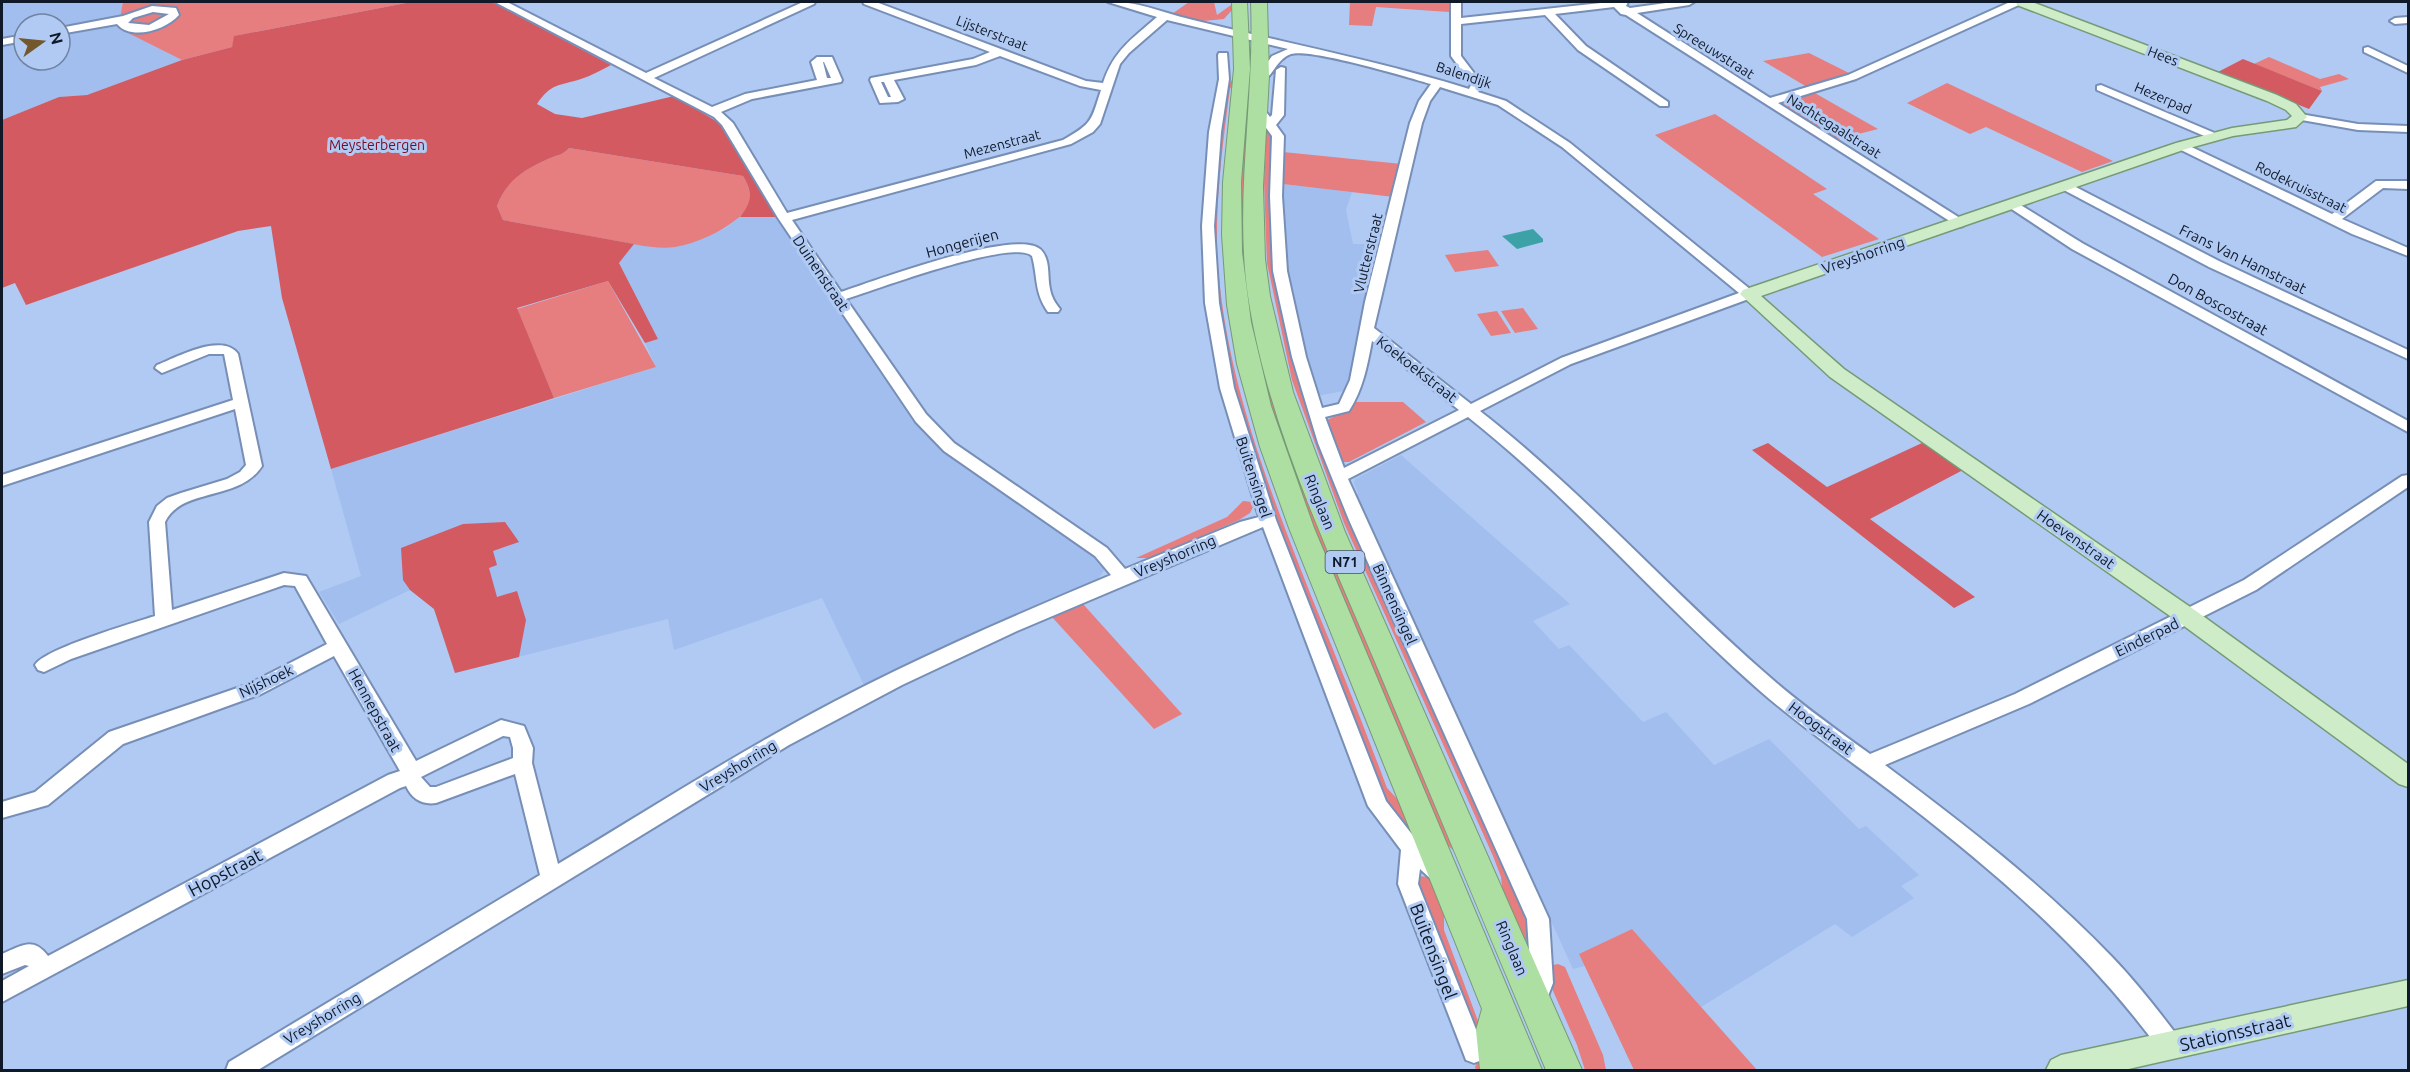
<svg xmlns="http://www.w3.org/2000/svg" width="2410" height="1072" viewBox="0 0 2410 1072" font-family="Ubuntu,sans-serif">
	<rect width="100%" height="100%" fill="#b0caf3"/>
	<path fill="#a1beee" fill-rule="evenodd" d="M2,2H123L118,28L182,60L87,95L59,97L2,120ZM24,24H60V60H24Z
		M1283,184L1352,192L1346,210L1353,244H1382L1349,390L1317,396L1307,364L1290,288L1283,234Z
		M740,217H776L923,432L946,453L1102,563L1105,569L1098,579L864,685L822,598L674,650L668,619L455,673L434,609L410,590L339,624L319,592L361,576L331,469L656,367L645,343L658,339L619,263L634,244L673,247L724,229Z
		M1401,455L1570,604L1533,621L1559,649L1569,645L1643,722L1666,712L1714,765L1769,739L1859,829L1866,826L1919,875L1901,886L1914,898L1852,937L1835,924L1701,1007L1632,929L1579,954L1585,966L1573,969L1356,496L1358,493L1354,483L1355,479Z"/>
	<path fill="#e67d7f" d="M123,2H426L406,3L235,36L232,47L182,60L118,28Z
		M1189,2H1214L1217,15L1231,5L1232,10L1224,19L1203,21L1172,14Z
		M1350,2H1450L1449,12L1376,7L1372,26L1349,25Z
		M1249,49L1253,50V300L1458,845L1553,1070H1546L1454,851L1439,837L1373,681L1273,424L1245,306L1238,210Z
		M1809,53L1849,73L1807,87L1763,61Z
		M2269,57L2320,79L2339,74L2349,79L2320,87L2322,91L2254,64Z
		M1232,80H1234V84L1230,89C1223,141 1216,195 1217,248C1222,369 1268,486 1312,598C1338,661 1363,724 1387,788L1400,802L1414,834L1406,832L1384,803L1254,469L1221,336L1212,247L1224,90Z
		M1947,83L2113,161L2082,172L1986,127L1970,134L1907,103Z
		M1813,92L1878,129L1835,140L1781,105L1783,101Z
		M1715,114L1827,189L1813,194L1879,239L1822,257L1655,135Z
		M1268,129L1274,137L1287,335L1519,893L1529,938L1524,941L1503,895L1501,877L1493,856L1344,523L1292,380L1267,263L1264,181L1266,145V130Z
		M569,148L743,176C753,192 753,207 737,219C719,233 697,243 675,247C655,250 630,243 611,240C575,233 539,227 503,220L497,206C506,181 525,169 548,159C557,155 562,155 569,148Z
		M1283,152L1402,164L1394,197L1283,184Z
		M1488,250L1499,266L1455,272L1445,255Z
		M608,281L656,367L554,398L517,309Z
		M1523,308L1538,329L1515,333L1501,311Z
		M1497,311L1511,333L1491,336L1477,314Z
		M1353,402H1403L1426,422L1349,462H1341L1327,420L1348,410Z
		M1243,501L1252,502L1253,507L1250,513L1239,520L1150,558H1136L1227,517Z
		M1083,604L1182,714L1154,729L1052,617Z
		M1418,876L1429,877L1444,906V930L1484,1037L1487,1070H1476L1475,1067L1483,1050L1418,887Z
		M1632,929L1757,1070H1634L1579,954Z
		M1558,964L1565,967L1603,1055L1606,1070H1585L1577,1045L1546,975L1549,966Z"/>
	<path fill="#d35a60" d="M426,2H492L611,65C601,70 591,76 581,79C559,86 551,83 537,104L555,114L582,118L674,96L721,124L776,217H740C752,202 753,193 743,176L569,148C563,155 557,155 548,159C525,169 506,181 497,206L503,220L634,244L619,263L658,339L645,343L608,281L517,308L554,398L331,469L282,298L271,226L238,231L26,305L15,283L2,288V120L59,97L87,95L182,60L232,47L234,36L406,3Z
		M2243,59L2322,91L2309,109L2218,72Z
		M1768,443L1827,487L1922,443L1963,470L1870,519L1975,597L1954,608L1752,450Z
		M505,522L519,542L493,551L497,565L489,568L497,597L517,591L526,620L519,657L455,673L434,609L410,590L403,580L401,548L463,524Z"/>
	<path fill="#3da2a7" d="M1533,229L1543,239V242L1517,249L1502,236Z"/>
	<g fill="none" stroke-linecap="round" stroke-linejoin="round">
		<g stroke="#778fb6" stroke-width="4">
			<path id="minor" d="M495,2H507L646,73L803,2H815L814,4L654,78L712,107L745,94L817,80L811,62L817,57H832L842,80L841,82L752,99L721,112L733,123L787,213L1063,140C1093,123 1091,121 1101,90L1080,86L1000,56L976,65L894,80L904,99L898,102L880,103L870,80L871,78L973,59L990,52L864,4L863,2H876L1086,81L1103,83C1114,50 1132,39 1157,17L1108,2C1135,0 1166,14 1193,20C1285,43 1379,61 1469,89L1471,85L1470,82L1451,56V2H1461V18L1610,2H1628L1626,6L1630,8L1673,2H1694L1689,5L1637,13L1770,98L1848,75L2010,2H2022L2021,4L1856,79L1778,103L1963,220L1965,223L1963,226L1959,227L1626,15L1621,14L1614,7L1555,14L1586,46L1668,102V106H1660L1578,50L1545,15L1461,24V56L1483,85L1478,92L1506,101L1570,143L1756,294L1754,297L1571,364L1480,411C1585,493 1672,593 1772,679C1803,706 1837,730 1870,754L2015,694L2244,580L2402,476L2408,475V487L2256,590L2029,704L1885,765C1964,824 2043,885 2112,957C2136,982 2158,1010 2179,1038L2182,1046L2179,1054L2171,1057L2163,1054C2088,952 2005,880 1906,803C1857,765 1806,731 1759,690C1659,602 1573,500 1468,417L1348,479L1549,919L1553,983L1543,1009L1535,1012L1527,1009L1524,1001L1531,983L1527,919L1349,520L1318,443L1292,357L1273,271L1270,196L1272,136L1253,110L1259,107L1263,108L1270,117L1272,115L1276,70L1281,67L1285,68L1284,115L1276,125L1284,136L1282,196L1287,271L1306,357L1322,408L1339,404L1350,380L1365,302L1410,123L1419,101L1431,84C1407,77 1310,48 1291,54C1275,60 1274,77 1261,81L1256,78L1272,56L1288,49L1167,20L1129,53L1120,64L1100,124L1093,132L1071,144L792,220L841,292C874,281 1016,228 1040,249C1051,259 1047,276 1050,289C1051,296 1055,303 1060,309L1058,312H1048C1034,292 1038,278 1032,256C1013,238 875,290 846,299L926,414L954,443L1107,548L1125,569L1240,522L1259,517L1220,388L1205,303L1202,226L1209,132L1219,79L1218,55L1219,53H1227L1229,79L1221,132L1214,226L1219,303L1234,388L1276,520L1386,801L1418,842L1446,866L1449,873L1446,880L1439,882L1432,880L1420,869L1418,884L1485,1052L1482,1060L1474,1063L1466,1060L1463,1052L1398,884L1401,850L1368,806L1263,527L1017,631L902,685L789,745L258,1070H226L229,1062L540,875L515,774L436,803C422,805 412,799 406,786L400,788L2,1002V981L29,966L25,965L2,974V954C21,946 33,936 48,956L388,775L400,771L334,656L261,694L123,744L48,805L2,818V802L35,792L109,732L249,684L327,644L295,586L284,585L71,659L44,672L38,670L35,665C44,649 133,623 155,616L149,522L157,506L167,498L181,493L227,479L240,472L246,465L235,409L2,486V475L233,400L224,354H209L162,373L155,368L157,365C177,357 223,332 238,354L262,466C239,502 182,487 165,522L172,610L284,573L306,576L416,761L501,720L524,726L533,748L532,763L558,864C630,821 702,775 775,734C883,672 997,623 1111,575L1095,556L944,451L916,422L778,218L722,125L714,117ZM823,62H824L831,78H827ZM881,82H884L891,97H888ZM1440,87L1498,105L1562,147L1739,293L1561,358L1471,404L1374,328L1422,123L1430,101ZM1372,341L1459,410L1344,468L1325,417L1349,411C1363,389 1367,367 1372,341ZM503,736L510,737L513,748V758L436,787H430L421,777Z
				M152,6L176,8L179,15C166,30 131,41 117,24L60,34V28L123,16ZM153,12L169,14L149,25L128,23L133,18Z
				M2408,17V23L2395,24L2390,21L2395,18Z
				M24,35V41L2,45V39Z
				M2368,47L2408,66V73L2364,52V48Z
				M2101,85L2217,134L2219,136L2213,139L2209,138L2097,90V86Z
				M2300,114L2358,124L2408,126V132L2358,130L2296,119L2294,117Z
				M2181,142L2332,214L2376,181H2408V189L2383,188L2342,219L2408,248V256L2352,234L2177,148L2175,146Z
				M2066,182L2219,261L2408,350V359L2209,267L2062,189V183Z
				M2014,201L2082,243L2408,421V432L2072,249L2010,208L2008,205Z"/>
		</g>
		<g stroke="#769a77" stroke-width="3">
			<path id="major" d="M2016,2H2032L2277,95L2296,104L2307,117L2296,127L2233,136L2186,149L1761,296L1844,369L2196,611L2408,764V787L2399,784L2180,623L1830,377L1740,294L1743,290L2176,143L2232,128L2287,120L2292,116L2286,110L2267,101L2017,5Z
				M2408,980V1006L2124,1070H2046L2051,1060L2061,1055Z"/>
		</g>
		<g stroke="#769a77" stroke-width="2">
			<path id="highway" d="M1232,2H1247L1250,69L1241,182L1242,252L1251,322L1271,406L1314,528L1542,1070H1480L1476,1030L1482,1009L1289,528L1260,447L1237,364L1227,305L1222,235L1223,182L1234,69Z
				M1251,2H1267L1269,76L1263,186L1265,259L1270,296L1293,392L1345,532L1582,1070H1546C1490,937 1434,803 1378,669C1327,548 1268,426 1248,296C1234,198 1255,100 1251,2Z"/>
		</g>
		<use href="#minor" fill="#fff" fill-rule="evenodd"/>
		<use href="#major" fill="#ceecc7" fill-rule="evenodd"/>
		<use href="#highway" fill="#addfa2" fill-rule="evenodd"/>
	</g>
	<g text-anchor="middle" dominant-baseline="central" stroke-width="6" stroke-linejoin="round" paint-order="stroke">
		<g font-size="14" fill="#101928" stroke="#b0caf3">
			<text transform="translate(992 33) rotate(21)">Lijsterstraat</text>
			<text transform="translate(1714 51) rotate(32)">Spreeuwstraat</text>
			<text transform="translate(2163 56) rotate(21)">Hees</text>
			<text transform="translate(1464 75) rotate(18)">Balendijk</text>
			<text transform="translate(2163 98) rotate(23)">Hezerpad</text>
			<text transform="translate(1834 126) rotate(32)">Nachtegaalstraat</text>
			<text transform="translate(1002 144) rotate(-15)">Mezenstraat</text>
			<text transform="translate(2301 187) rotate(26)">Rodekruisstraat</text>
			<text transform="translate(1368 253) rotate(-76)">Vlutterstraat</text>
		</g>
		<g font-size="14" fill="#7e0820" stroke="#b0caf3">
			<text x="377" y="145">Meysterbergen</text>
		</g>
		<rect fill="#b0caf3" stroke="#404e65" stroke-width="1.5" x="1325.5" y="551" width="39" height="22" rx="4.5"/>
		<g font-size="14" font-weight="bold" fill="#101928">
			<text x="1345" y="562">N71</text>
		</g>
		<g font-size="15" fill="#101928" stroke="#b0caf3">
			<text transform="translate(962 243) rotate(-15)">Hongerijen</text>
			<text transform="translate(1863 255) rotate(-19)">Vreyshorring</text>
			<text transform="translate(2243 259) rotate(26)">Frans Van Hamstraat</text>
			<text transform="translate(821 273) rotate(56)">Duinenstraat</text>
			<text transform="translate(2218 304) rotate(29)">Don Boscostraat</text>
			<text transform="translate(1417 369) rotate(38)">Koekoekstraat</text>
			<text transform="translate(1254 477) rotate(72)">Buitensingel</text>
			<text transform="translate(1320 502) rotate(68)">Ringlaan</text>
			<text transform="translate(2076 539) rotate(35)">Hoevenstraat</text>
			<text transform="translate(1175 556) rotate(-23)">Vreyshorring</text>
			<text transform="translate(1395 604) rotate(66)">Binnensingel</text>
			<text transform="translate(2147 637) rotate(-26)">Einderpad</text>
			<text transform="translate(266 681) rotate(-25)">Nijshoek</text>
			<text transform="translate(375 710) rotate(61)">Hennepstraat</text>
			<text transform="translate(1821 728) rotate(37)">Hoogstraat</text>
			<text transform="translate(738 766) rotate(-31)">Vreyshorring</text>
			<text transform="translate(1512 948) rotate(67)">Ringlaan</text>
			<text transform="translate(322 1018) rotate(-31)">Vreyshorring</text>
		</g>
		<g font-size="18" fill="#101928" stroke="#b0caf3">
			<text transform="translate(225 872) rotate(-28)">Hopstraat</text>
			<text transform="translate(1434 951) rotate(69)">Buitensingel</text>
			<text transform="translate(2235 1032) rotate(-13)">Stationsstraat</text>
		</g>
	</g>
	<rect width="2410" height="1072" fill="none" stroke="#101928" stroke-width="6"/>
	<g transform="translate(42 42) rotate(75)"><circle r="28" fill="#b0caf3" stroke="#7083a2" stroke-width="1.5"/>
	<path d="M0-4.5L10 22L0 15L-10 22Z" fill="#72582a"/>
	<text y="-9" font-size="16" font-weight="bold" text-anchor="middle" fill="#101928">N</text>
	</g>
</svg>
